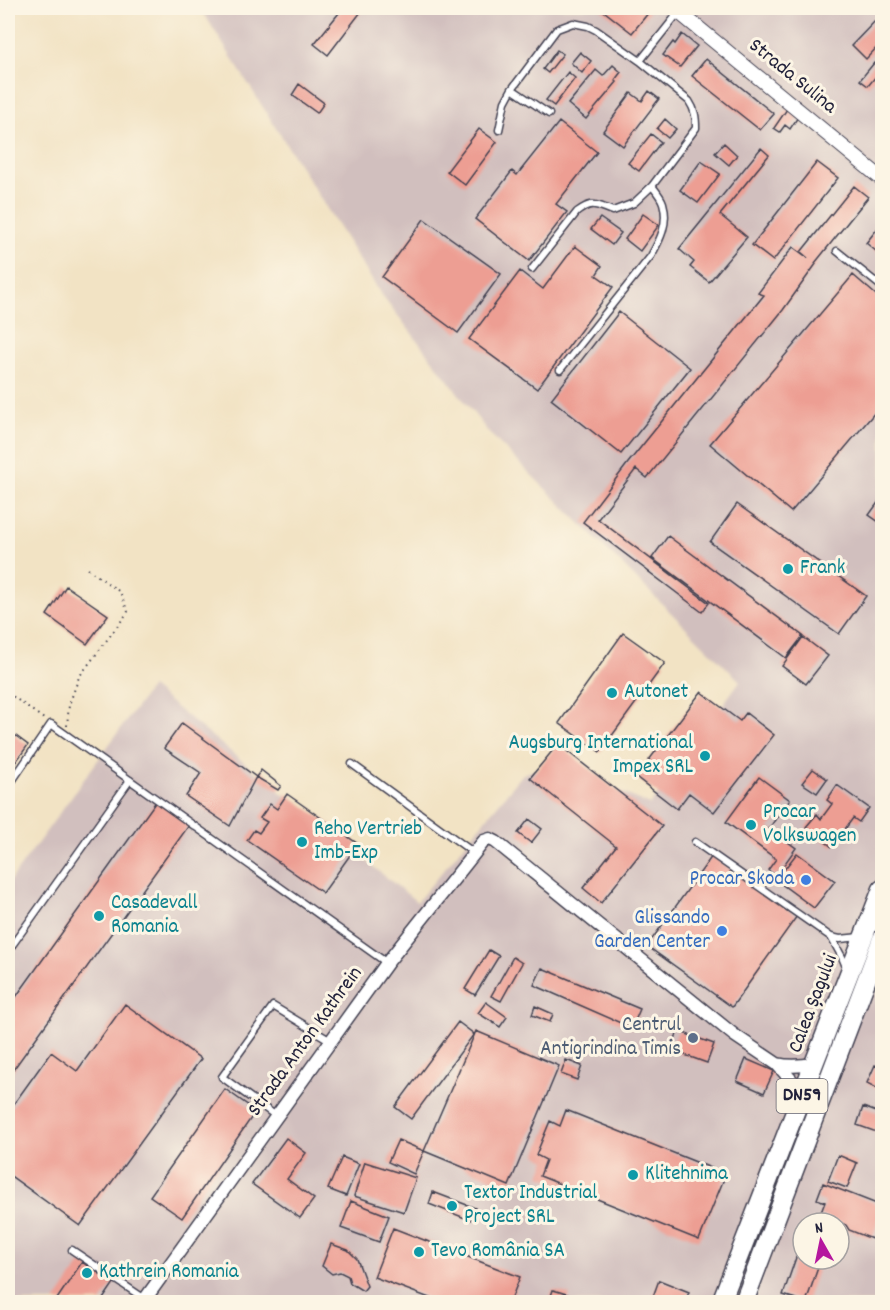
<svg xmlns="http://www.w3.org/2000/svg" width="890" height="1310" viewBox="0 0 890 1310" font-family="Dekko,sans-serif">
	<rect width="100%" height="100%" fill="#fcf5e5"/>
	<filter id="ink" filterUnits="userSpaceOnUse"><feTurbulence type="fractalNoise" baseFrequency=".0167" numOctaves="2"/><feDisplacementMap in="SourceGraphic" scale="12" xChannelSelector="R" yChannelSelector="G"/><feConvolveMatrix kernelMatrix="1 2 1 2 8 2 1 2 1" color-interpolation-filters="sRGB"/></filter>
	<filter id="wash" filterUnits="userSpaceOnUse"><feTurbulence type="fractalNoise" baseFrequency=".008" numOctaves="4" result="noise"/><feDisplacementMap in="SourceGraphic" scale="24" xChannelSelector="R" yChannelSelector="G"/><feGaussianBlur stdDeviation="1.35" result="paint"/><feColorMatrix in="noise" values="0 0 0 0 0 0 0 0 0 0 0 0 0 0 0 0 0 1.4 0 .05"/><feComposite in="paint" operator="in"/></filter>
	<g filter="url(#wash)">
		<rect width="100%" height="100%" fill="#f2e3c4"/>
		<path fill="#d1bfbe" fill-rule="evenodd" d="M198,8H882V1302H8V884L151,687L258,774L256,777L278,790L417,902L523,774L556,763L650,805L740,681L489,433L379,291L206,17ZM803,1223H839V1259H803Z"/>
		<g id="blocks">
			<path fill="#ed9e93" d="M343,8H364L328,55L314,44Z
				M600,8H644L649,12L632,33Z
				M876,20L882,27V42L866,59L852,45Z
				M682,34L697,46L680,67L663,55L673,42L675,44Z
				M557,50L563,54L548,73L543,69Z
				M580,52L591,61L582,73L571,63Z
				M706,59L774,114L760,130L692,76Z
				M874,63L882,69L868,86L860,80Z
				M613,65L621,72L615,80L617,82L586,119L568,104L596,70L603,76Z
				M568,72L575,78L554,106L546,100Z
				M299,84L324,103L317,113L292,95Z
				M649,91L659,99L623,146L603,131L631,93L642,101Z
				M787,109L798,117L790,129L785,125L780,132L774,128Z
				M665,119L676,129L668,138L657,129Z
				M559,122L597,152L556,204L567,212L529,261L475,219L512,171L517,175Z
				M479,129L497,142L465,185L447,171Z
				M651,134L661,142L639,171L628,163Z
				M724,143L737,155L729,165L715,153Z
				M761,148L769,155L720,215L747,237L709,282L690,267L694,262L679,249Z
				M701,161L720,174L698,203L680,190Z
				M817,162L838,178L773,261L752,245Z
				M854,186L868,197L815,263L816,264L783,310L647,478L636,469L598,519L709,603L702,612L583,522L628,463L764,295L758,293L793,247L808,258L801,252Z
				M643,214L659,225L640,251L625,239Z
				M600,218L621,233L612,245L591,229Z
				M424,219L501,274L458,333L382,277Z
				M882,223V256L866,243Z
				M575,246L602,266L596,275L613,287L537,389L469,339L520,271L543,289Z
				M853,275L882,300V404L791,512L710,444Z
				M619,312L690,368L621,454L551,399Z
				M882,497V524L869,515Z
				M737,504L866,596L839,634L710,542Z
				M668,536L803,636L786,658L652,558Z
				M66,586L108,615L87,644L47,615Z
				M623,633L665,663L600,752L559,723Z
				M803,637L828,656L806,684L782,666Z
				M701,692L740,721L746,713L774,735L714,812L689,793L677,809L636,777Z
				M182,723L256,777L230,826L186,796L201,773L164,748Z
				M8,730L28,745L8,773Z
				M558,744L662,826L601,903L583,888L616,846L530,778Z
				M813,769L827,779L817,793L802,783Z
				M261,770L281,786L278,790L256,777Z
				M759,777L790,800L769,828L796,848L776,876L768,870L776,859L726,822Z
				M837,785L869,808L859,822L853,818L832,847L806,827L817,814L821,819L832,804L827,800Z
				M287,794L358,844L323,893L247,840L254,830L259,833L267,822L260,818L270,804L277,809Z
				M157,800L190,824L8,1077V1008Z
				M529,819L542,829L531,843L518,833Z
				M797,853L835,881L814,908L776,880Z
				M712,856L797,916L732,1007L647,946Z
				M489,950L499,956L475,995L465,989Z
				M513,957L522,963L501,1001L491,996Z
				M542,968L640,1009L632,1028L534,985Z
				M486,1002L507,1017L500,1027L478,1013Z
				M125,1004L201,1059L80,1226L8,1174V1112L51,1052L77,1071Z
				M535,1006L553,1014L550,1022L532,1015Z
				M458,1022L474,1034L411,1119L395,1107Z
				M476,1031L559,1066L509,1186L424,1151Z
				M678,1031L714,1044L707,1063L671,1050Z
				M746,1059L774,1071L764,1093L737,1081Z
				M566,1060L582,1066L577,1080L561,1074Z
				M875,1065L882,1069V1091L867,1083Z
				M225,1089L256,1111L182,1218L150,1196Z
				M863,1107L882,1114V1134L857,1125Z
				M566,1110L726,1174L699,1240L540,1176L546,1160L536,1155L550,1121L560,1126Z
				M286,1138L306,1153L287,1179L314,1199L300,1218L252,1184Z
				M398,1140L424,1151L414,1174L388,1162Z
				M838,1155L857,1163L847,1188L828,1181Z
				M342,1157L359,1164L346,1196L328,1189Z
				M365,1162L416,1178L404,1212L354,1196Z
				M823,1183L882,1206V1211L872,1239L849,1230L846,1225L820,1215L825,1202L817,1199Z
				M433,1192L475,1208L470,1220L429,1204Z
				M351,1201L389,1216L379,1242L341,1228Z
				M393,1228L520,1277L510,1302H440L374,1277Z
				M331,1244L348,1250L357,1259L367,1286L363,1291L350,1283L348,1276L340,1272L332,1274L322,1266Z
				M800,1246L803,1247V1259H821L806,1302L783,1295Z
				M82,1262L114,1283L101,1302H55Z
				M659,1280L689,1292L685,1302H651Z
				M553,1290L570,1295L567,1302H549Z"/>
		</g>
	</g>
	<g filter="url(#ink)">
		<use href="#blocks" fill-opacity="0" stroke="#413f50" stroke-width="1.5"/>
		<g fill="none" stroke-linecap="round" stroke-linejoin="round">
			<g stroke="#413f50" stroke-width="9">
				<path id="service" d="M640,61L679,12
					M512,89L549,114
					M499,130L505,102L512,89L557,29L573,23L588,26L596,30L640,61L689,101C695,110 696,117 696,128L652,186L634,203L613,211C596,205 593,200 577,212L532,269
					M837,251L882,287
					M560,370L651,256C660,240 669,223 663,203C661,197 656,191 652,186
					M352,764L474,853
					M8,787L51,724L387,963
					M695,842L831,937L842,957L847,969
					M831,937L840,939L860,937
					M8,951L130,780
					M276,1116L222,1077L273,1006L331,1041
					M72,1250L145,1299"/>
			</g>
			<g stroke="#413f50" stroke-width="15">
				<path id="minor" d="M777,1064C790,1067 801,1066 814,1064
					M143,1302L387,963L484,841L490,839L496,842L734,1035L777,1064L793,1082L802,1097"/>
			</g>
			<g stroke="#413f50" stroke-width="16">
				<path id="tertiary" d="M674,8L882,179"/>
			</g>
			<g stroke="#413f50" stroke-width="21">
				<path id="primary" d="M721,1302L882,889
					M744,1302L882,939"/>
			</g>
			<path stroke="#413f50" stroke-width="2" stroke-dasharray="1.5 4.5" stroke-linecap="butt" d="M8,693L44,719
				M67,726L69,705L79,677L128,612L120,592L88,569"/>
			<use href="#service" stroke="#fff" stroke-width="6"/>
			<use href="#minor" stroke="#fff" stroke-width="12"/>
			<use href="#tertiary" stroke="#fff" stroke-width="14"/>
			<use href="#primary" stroke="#fff" stroke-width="18"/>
		</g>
	</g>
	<g fill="#0f9aa8" stroke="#fcf5e5" stroke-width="2">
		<circle cx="788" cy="569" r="6"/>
		<circle cx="612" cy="693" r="6"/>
		<circle cx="705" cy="756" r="6"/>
		<circle cx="751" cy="825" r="6"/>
		<circle cx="302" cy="842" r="6"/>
		<circle cx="99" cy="916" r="6"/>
		<circle cx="633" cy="1175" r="6"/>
		<circle cx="452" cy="1206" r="6"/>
		<circle cx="419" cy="1252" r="6"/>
		<circle cx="87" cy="1273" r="6"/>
	</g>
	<g fill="#3f7fe0" stroke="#fcf5e5" stroke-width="2">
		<circle cx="806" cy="880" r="6"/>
		<circle cx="722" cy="931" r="6"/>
	</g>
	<circle fill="#5c6f8a" stroke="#fcf5e5" stroke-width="2" cx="693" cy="1038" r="6"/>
	<g text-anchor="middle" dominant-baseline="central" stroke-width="6" stroke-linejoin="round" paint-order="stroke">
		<rect fill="#fcf5e5" stroke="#63616e" stroke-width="1.5" x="776.5" y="1079" width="51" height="34" rx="4.5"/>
		<g font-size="20" font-weight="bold" fill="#22223b">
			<text x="802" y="1096">DN59</text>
		</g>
		<g font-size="21" fill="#22223b" stroke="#fcf5e5">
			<text transform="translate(792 77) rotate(39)">Strada Sulina</text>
			<text transform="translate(814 1004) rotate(-69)">Calea Șagului</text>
			<text transform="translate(306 1042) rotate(-54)">Strada Anton Kathrein</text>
		</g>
		<g font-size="21" fill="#0d838f" stroke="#fcf5e5" text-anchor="start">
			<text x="800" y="569">Frank</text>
			<text x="624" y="693">Autonet</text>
			<text x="693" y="744" text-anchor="end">Augsburg International<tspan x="693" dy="24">Impex SRL</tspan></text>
			<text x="763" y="813">Procar<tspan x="763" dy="24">Volkswagen</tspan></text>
			<text x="314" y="830">Reho Vertrieb<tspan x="314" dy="24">Imb-Exp</tspan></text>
			<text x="111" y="904">Casadevall<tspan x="111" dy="24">Romania</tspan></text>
			<text x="645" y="1175">Klitehnima</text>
			<text x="464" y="1194">Textor Industrial<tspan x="464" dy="24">Project SRL</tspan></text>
			<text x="431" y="1252">Tevo România SA</text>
			<text x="99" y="1273">Kathrein Romania</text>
		</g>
		<g font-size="21" fill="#366cbe" stroke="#fcf5e5" text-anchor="end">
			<text x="794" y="880">Procar Skoda</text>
			<text x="710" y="919">Glissando<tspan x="710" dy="24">Garden Center</tspan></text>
		</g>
		<g font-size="21" fill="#4e5e75" stroke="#fcf5e5" text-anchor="end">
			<text x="681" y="1026">Centrul<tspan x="681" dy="24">Antigrindina Timis</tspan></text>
		</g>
	</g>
	<rect width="890" height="1310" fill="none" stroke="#fcf5e5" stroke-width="30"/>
	<g transform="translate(821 1241) rotate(351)"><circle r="28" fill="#fcf5e5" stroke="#a5a1a1" stroke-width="1.5"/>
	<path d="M0-4.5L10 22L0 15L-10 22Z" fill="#b5179e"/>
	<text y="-9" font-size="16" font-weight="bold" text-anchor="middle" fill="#22223b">N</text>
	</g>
</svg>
